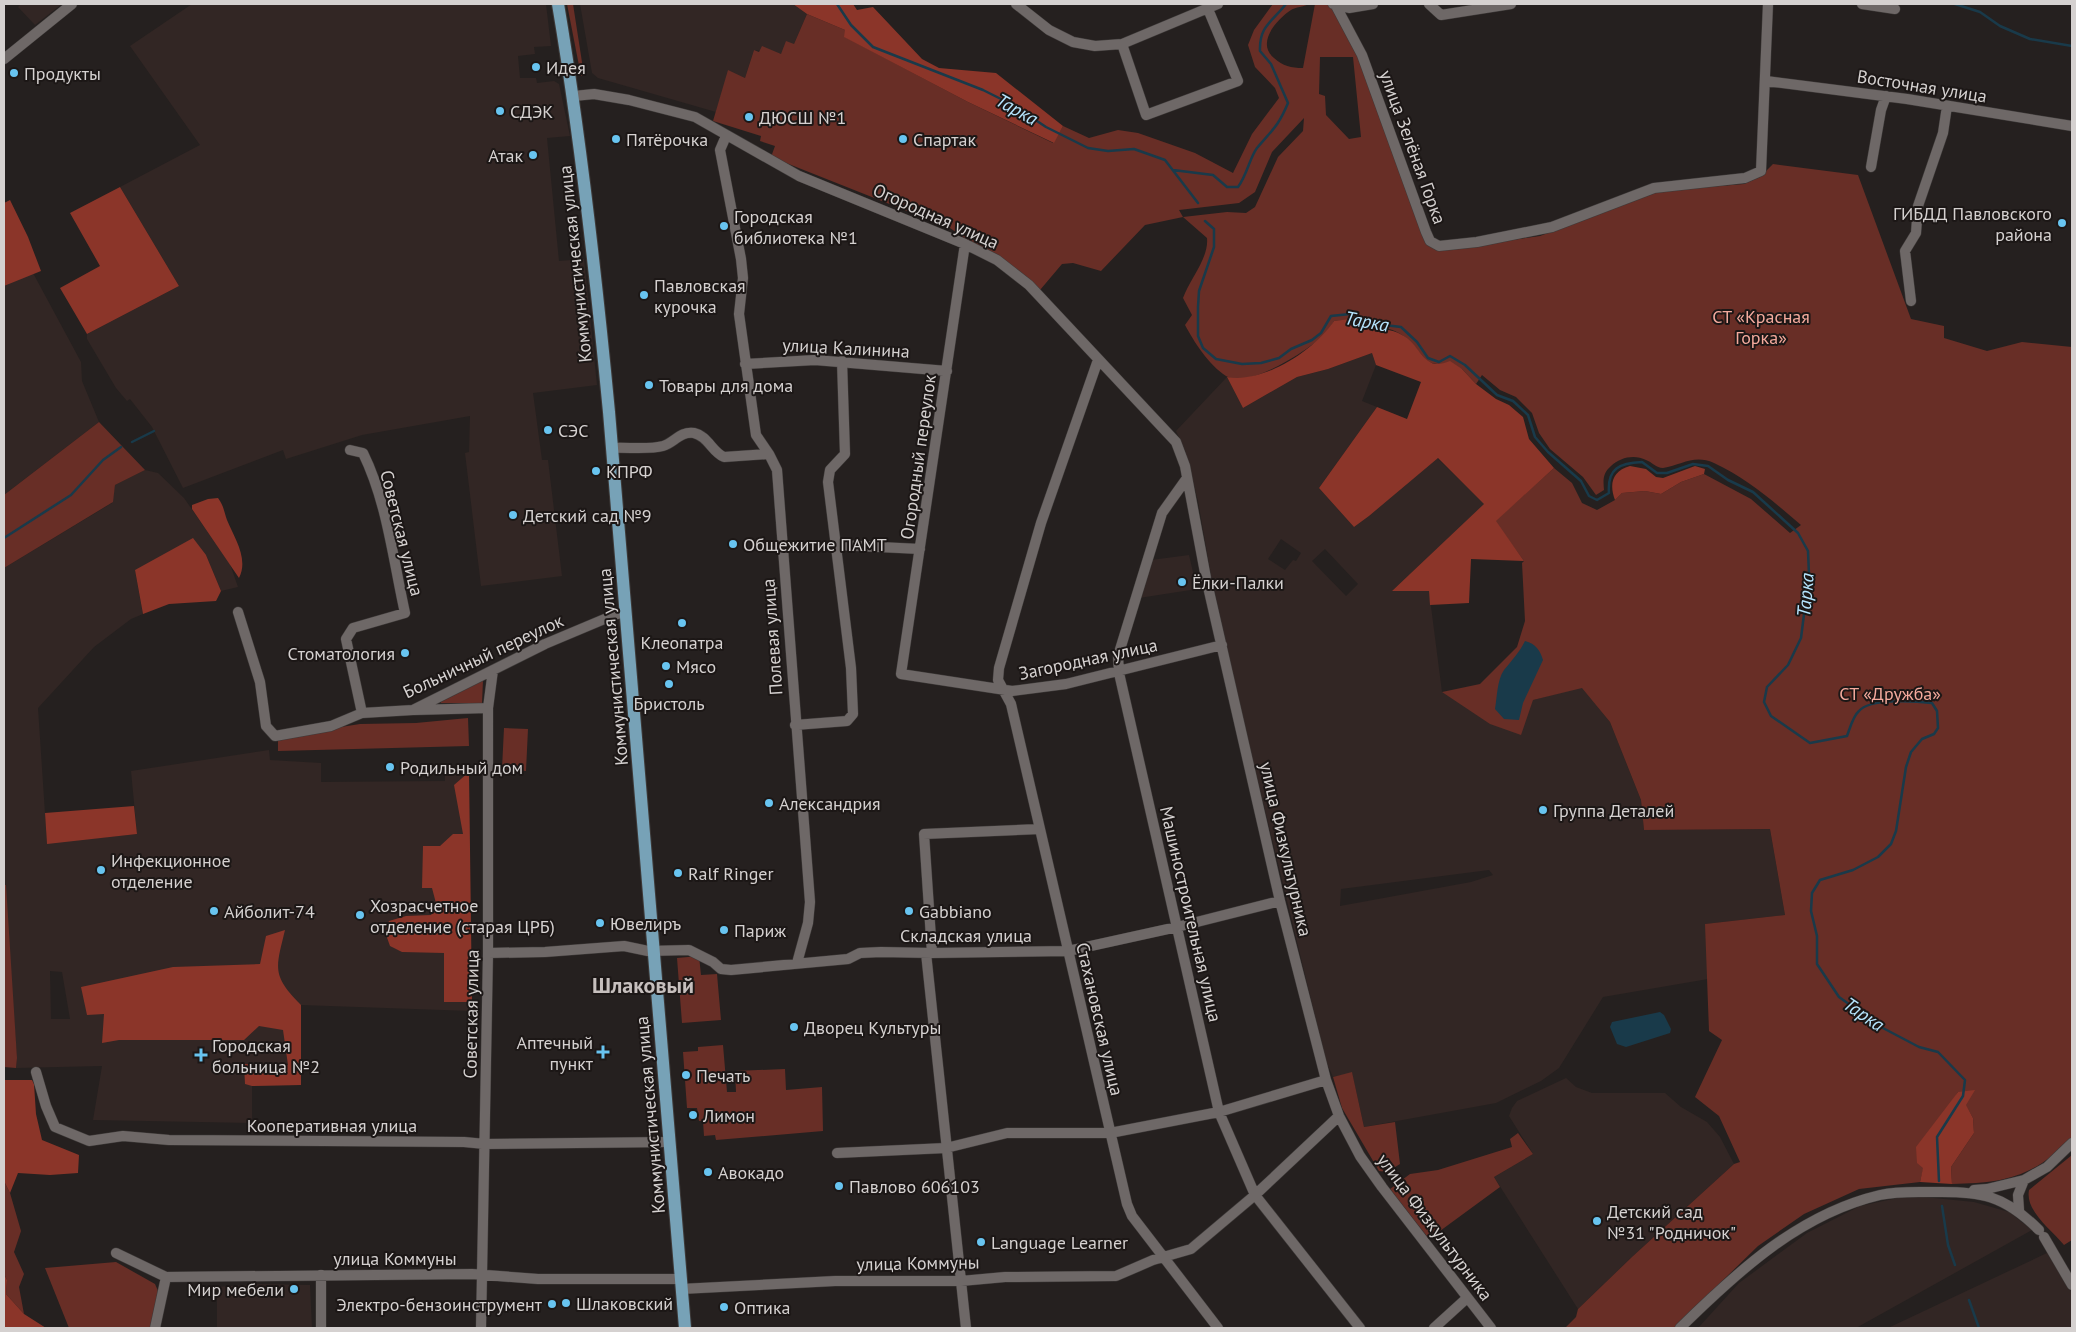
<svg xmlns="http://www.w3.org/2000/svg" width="2076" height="1332" viewBox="0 0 2076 1332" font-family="'PT Sans',sans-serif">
	<rect width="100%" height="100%" fill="#25201f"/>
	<path fill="#322624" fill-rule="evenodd" d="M21,4H62L35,25L18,7Z
		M192,4H546L551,46L534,47L535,54L518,56L520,78H536L537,83L554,81L559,84L570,136L547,138L559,261L584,259L597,385L533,393L542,460H548L562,576L481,586L465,453L469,452L470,416L362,435L286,459L283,450L183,488L152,427L130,399L127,401L116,388L87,339V334L179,286L120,187L200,145L130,46Z
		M580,4H793L807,14L794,44L781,54L754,50L745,78L729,71L716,112L598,78L592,73Z
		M33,273L81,362L82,381L99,422L4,495V286Z
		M1372,353L1376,365L1362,401L1377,407L1319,488L1354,527L1369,516L1437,458L1485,504L1392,591H1429L1442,692L1533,700L1582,687L1610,722L1641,800L1644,830L1770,829L1785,915L1706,924L1708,979L1603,997L1559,1068L1541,1081L1496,1103L1364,1127L1352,1073L1333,1077L1326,1061L1245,728L1211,575L1198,501L1185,450L1176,431L1227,377L1243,408L1297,377L1328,369ZM1281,539L1301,553L1296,561L1293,560L1285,570L1268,559ZM1325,549L1358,584L1346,596L1312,561ZM1489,870L1493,875L1471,882L1340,906L1341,889Z
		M145,470L158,473L184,498L230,564L238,587L221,591L206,555L135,570L143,614L131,619L94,647L38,708L47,843L137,834L131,771L269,750L270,760L321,763V782L445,781V772H469L471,1011L301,1005V1085L252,1086V1123L93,1120L102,1066L16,1068L17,1058L4,885V568L112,503L115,485ZM50,971L62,972L70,1019H51Z
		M1189,555L1197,589L1139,598L1151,560Z
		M1566,1078L1576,1087L1592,1093H1665L1681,1107L1707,1122L1720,1137L1734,1164L1633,1256L1578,1309L1494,1177L1533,1154L1509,1116L1512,1108L1517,1101Z
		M1902,1197H1924L1974,1202L2009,1212L2032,1230L1856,1328H1698L1739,1283L1807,1233L1860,1206Z
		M2047,1253L2072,1293V1328H1888Z
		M260,1284L310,1285L312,1328H217V1287Z"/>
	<path fill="#682e26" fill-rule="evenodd" d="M567,4H573L584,75L581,76Z
		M1273,4H1309C1303,7 1296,7 1291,10C1276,20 1256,43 1274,58C1283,66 1291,68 1303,68L1315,4H1328L1334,8L1358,54L1438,250L1540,236L1658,191L1744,184L1760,177L1773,164L1858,175L1911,319L1944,326V338L1987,351L2022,342L2072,347V1138C2033,1177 2005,1183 1952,1184L1951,1167L1974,1133L1973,1118L1958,1092C1941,1118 1927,1152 1920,1182L1859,1189L1804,1214L1758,1246L1674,1328H1565L1576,1317L1578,1309L1633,1256L1734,1164L1740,1162L1719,1116L1695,1097L1722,1040L1709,1031L1705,924L1785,915L1770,829L1644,830L1641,800L1610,722L1582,688L1533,700L1521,735L1490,724L1442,692L1480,684L1517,647L1525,621L1522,563L1524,561L1495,521L1554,468L1572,483L1582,503L1597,510L1615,500L1622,493L1645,491L1661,494L1681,482L1704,474L1751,499L1790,533L1801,525C1774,502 1747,478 1714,463C1694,454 1682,465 1663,468C1656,468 1652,462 1646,460C1635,454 1620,457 1611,466C1603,473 1603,479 1604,490L1596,495L1583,477L1550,449L1539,433L1532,413L1516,397L1500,390L1482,375L1476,384L1462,369L1427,362C1417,349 1407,334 1389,329C1383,328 1375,328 1369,327C1352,323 1354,319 1334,321C1331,326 1328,332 1323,336C1307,351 1247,390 1226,376C1209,365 1194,342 1185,325L1192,315L1183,298C1190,279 1209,258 1207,238L1183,217L1145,225L1101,271L1073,263L1062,264L1040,290L950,228L771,157L775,146L760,141L761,136L713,121L728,70L745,78L754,50L759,52L762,46L781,54L786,41L794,44L807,14L845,30V37L968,102L1053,143L1063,126L1089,138L1118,130L1138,133L1195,153L1233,173L1252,134L1279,98L1275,88L1255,67L1248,45L1254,30ZM1320,57H1353L1361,137L1349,139L1326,115L1325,96L1319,94ZM1304,118L1303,131L1278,157L1255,207L1246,213L1227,212L1183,217L1179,210L1239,203L1255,192L1272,152Z
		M99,422L145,470L115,485L113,502L4,568V495Z
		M483,680L482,703H441L440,699Z
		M468,718L469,746L278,751V737L360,724L416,723Z
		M504,728L528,729L526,771L502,769Z
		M4,885H6L17,1058L16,1068L4,1067Z
		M699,956L701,975L717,974L721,1020L682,1023L677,958Z
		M723,1045L727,1092H736L735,1071L785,1069L786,1090L822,1087L823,1131L716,1140L715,1135L704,1136L703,1121H699L697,1108H687L683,1052L698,1051V1047Z
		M1352,1072L1364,1127L1395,1122L1400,1164L1387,1172L1379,1171L1342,1108L1333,1077Z
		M1518,1133L1533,1154L1494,1177L1500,1187L1429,1239L1390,1189L1410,1174L1438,1170L1512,1147L1510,1139Z
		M2072,1155V1240L2064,1245C2051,1229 2025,1211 2029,1190Z
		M4,1181L10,1193L21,1231L14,1252L24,1274L19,1287L24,1314L6,1294L7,1280L4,1274Z
		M116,1262L155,1284L158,1291L152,1328H69L45,1268Z"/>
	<path fill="#8b3529" d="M793,4H853L857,10L873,7L922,59L939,68L996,73L1063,126L1054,143L968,102L844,37L845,30L807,14Z
		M120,187L179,286L87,334L60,288L100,266L70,213Z
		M10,200L28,237L41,271L4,286V203Z
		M1350,319C1356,322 1362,325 1368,327C1380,330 1391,328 1402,335C1423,346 1422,373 1450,361L1462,369L1476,384L1496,399L1509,405L1523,417L1529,439L1554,468L1496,521L1524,561L1471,559L1469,603L1430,605L1429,591H1392L1484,504L1438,458L1369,516L1354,527L1319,488L1377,407L1407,419L1421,382L1376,365L1372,353L1328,369L1297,377L1243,408L1227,377C1263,384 1315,350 1334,321Z
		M1630,466L1646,469L1656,477L1663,478L1695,466L1705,469L1704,474L1681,482L1661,494L1645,491L1622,493L1615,500C1609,484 1612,471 1630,466Z
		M218,498C224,506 224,512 227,520C234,537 249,559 239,578L192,509V505L208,499Z
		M193,538L206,555L221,591L216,601L169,604L143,614L135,570Z
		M469,772L472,1002H444V953L402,952L390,946L385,932L389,921L406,916L431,915L437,907L432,888H422L423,846H440L453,834H463L454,785Z
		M134,806L137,834L47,844L45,813Z
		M285,930C276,968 271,975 301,1005V1085L252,1086L245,1084L244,1064L288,1065L283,1030L259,1026L244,1040H119L102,1043L104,1014L87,1015L81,987L173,967L260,964L266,936Z
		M4,1080H32L34,1084L36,1114L42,1140L79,1155L78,1173L50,1175L18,1173L10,1193L4,1181Z
		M1975,1090L1966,1105L1973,1118L1974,1133L1951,1167L1952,1184L1920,1182L1923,1168L1917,1163L1916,1147L1958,1092Z
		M4,1274L7,1280L6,1294L24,1314L46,1328H5Z"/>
	<path fill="#193a4a" d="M1525,641C1536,644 1540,650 1543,660L1523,703L1519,720L1504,719L1495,709C1497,698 1497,680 1504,670C1512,660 1519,653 1525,641Z
		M1660,1012L1664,1015L1671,1029L1670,1033L1626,1047L1617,1044L1610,1027L1612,1022Z"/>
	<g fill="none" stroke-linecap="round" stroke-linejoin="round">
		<path stroke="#193a4a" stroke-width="2.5" d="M837,4L851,25L873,47L983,90L1013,105L1046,127L1088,148L1108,151L1134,149L1165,160L1198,203
			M1955,4L1980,12L2000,26L2030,39L2072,46
			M1173,170L1213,175L1227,187H1238C1247,175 1250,157 1257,148C1272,130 1278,127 1288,103L1271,64L1260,51C1259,26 1272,22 1286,4
			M1205,221L1214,229V247L1199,291L1198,307V336L1203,348L1216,359L1242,364L1261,363L1279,358L1291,349L1312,340L1321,333L1331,316L1350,314L1368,323L1401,327L1417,342L1428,358L1439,362L1450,356L1465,365L1497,395L1513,401L1528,415L1535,437L1548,452L1581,481L1589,496L1597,500L1609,493C1607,468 1620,463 1642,462L1657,473H1667L1693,464L1708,466L1728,480L1753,492L1798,533L1808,551L1809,575L1801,638L1788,665L1767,687L1764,702L1771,716L1810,743L1847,736C1850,728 1853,716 1859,711C1870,698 1916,701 1932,703L1937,711L1938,728L1934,734L1922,739L1911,752L1906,767L1896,831L1891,844L1878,857L1853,870L1820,880L1812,893L1811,911L1817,936V964L1839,997L1881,1027L1919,1047L1938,1052L1965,1080L1963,1096L1937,1137L1939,1181
			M132,442L154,431
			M4,538L71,495L103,460L121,447
			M1942,1206L1948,1245L1955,1265
			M1969,1300L1979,1328"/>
		<g stroke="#3e3a39" stroke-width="11">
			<path id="minor" d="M1016,4L1049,30L1073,42L1095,46L1122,44L1218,4
				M1333,4L1349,8L1373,4
				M1429,4L1441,15L1511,4
				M1862,4L1895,9
				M1336,6L1362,55L1426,232L1430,241L1439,246L1477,242L1552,227L1654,188L1745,178L1761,171L1768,4
				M1122,44L1146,115L1238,81L1208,9
				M4,59L72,4
				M1766,81L1907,99L2072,126
				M574,96L594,94L629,100L695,117L799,176L965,244L997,260L1029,285L1176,442L1185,466L1206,578L1280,901L1326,1080L1339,1116L1360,1156L1382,1187L1491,1328
				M726,136L720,150L741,259L743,278L739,314L756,435L769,454L777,470L810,902L808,923L797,963
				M1871,167L1881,110L1886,96
				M965,244L901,674L1012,691L1066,684L1222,645
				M1911,301L1905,251L1916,233L1918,206L1943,133L1947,106
				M1098,360L1041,523L999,668L998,680L1011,704L1127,1204L1132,1216L1218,1328
				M745,364L815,360L947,371
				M612,448C628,447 648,450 663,446C674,443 680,431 694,433C708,436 712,452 724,457L769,454
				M350,450L363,453C387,502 393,559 405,613L353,628L346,639L362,713
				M1187,478L1162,513L1118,656L1119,673L1219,1112L1255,1195L1360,1328
				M838,545L920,549
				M238,612L260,682L266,726L275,736L331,726L362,713L413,710L545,644L614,615L626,612
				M414,710L488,708
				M795,725L847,721L853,714L851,668L828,482L830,470L845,454L842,361
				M488,953L545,952L624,946L648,951L689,950L713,962L721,969L731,970L848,959L860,953L881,952L932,953L1068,951L1177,927L1280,901
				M926,953L966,1328
				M932,953L924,834L1040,829
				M36,1072L46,1106L55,1127L89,1141L123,1136L169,1140L464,1142L485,1144L670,1142
				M837,1153L946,1148L1007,1133H1110L1219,1112L1326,1080
				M1974,1190L1987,1189L2024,1180
				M2019,1210L2018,1195L2024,1180L2047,1167L2072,1143
				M2044,1237L2072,1285
				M116,1253L166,1277L472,1274L538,1279H680
				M321,1275V1328
				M681,1289L835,1281H961L1005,1277L1116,1276L1153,1260L1191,1249L1255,1195L1339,1116
				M155,1328L166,1277
				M481,1328L488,953V708L493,670
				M1434,1328L1467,1298
				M1680,1328C1737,1272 1799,1214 1880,1195C1897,1191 1915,1192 1933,1192C1981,1191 2004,1195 2039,1230"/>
		</g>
		<g stroke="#3e3a39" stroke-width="14">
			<path id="major" d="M558,4C581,139 596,276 609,412L685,1328"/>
		</g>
		<use href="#minor" stroke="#6e6867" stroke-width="10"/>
		<use href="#major" stroke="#77a2b7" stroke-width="12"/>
	</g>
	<g fill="#68c4f0" stroke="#1c1716" stroke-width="2">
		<circle cx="536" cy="67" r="5"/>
		<circle cx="14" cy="73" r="5"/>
		<circle cx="500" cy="111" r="5"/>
		<circle cx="749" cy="117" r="5"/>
		<circle cx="616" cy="139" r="5"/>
		<circle cx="903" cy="139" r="5"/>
		<circle cx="533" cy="155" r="5"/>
		<circle cx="2062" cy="223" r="5"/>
		<circle cx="724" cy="226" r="5"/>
		<circle cx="644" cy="295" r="5"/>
		<circle cx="649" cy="385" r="5"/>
		<circle cx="548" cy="430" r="5"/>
		<circle cx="596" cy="471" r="5"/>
		<circle cx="513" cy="515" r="5"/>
		<circle cx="733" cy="544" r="5"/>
		<circle cx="1182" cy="582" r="5"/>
		<circle cx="682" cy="623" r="5"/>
		<circle cx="405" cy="653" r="5"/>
		<circle cx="666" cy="666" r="5"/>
		<circle cx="669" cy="684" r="5"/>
		<circle cx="390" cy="767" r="5"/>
		<circle cx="769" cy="803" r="5"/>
		<circle cx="1543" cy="810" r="5"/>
		<circle cx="101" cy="870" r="5"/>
		<circle cx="678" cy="873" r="5"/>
		<circle cx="214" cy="911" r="5"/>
		<circle cx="909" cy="911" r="5"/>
		<circle cx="360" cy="915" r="5"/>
		<circle cx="600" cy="923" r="5"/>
		<circle cx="724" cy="930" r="5"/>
		<circle cx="794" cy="1027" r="5"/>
		<path d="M600.5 1044.5h5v5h5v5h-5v5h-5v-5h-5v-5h5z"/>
		<path d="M198.5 1047.5h5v5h5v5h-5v5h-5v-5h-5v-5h5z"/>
		<circle cx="686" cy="1075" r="5"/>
		<circle cx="693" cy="1115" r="5"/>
		<circle cx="708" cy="1172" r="5"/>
		<circle cx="839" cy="1186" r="5"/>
		<circle cx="1597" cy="1221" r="5"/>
		<circle cx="981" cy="1242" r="5"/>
		<circle cx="294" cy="1289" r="5"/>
		<circle cx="566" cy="1303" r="5"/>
		<circle cx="552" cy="1304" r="5"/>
		<circle cx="724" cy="1307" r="5"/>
	</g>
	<g text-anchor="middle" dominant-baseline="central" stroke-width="4" stroke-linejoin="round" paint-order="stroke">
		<g font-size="18" fill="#d5d1d0" stroke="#1c1716" text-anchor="start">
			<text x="546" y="67">Идея</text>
			<text x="24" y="73">Продукты</text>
			<text x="510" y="111">СДЭК</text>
			<text x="759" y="117">ДЮСШ №1</text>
			<text x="626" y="139">Пятёрочка</text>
			<text x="913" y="139">Спартак</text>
			<text x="523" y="155" text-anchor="end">Атак</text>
			<text x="2052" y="213" text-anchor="end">ГИБДД Павловского<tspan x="2052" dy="21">района</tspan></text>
			<text x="734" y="216">Городская<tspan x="734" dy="21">библиотека №1</tspan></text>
			<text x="654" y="285">Павловская<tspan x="654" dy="21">курочка</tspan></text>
			<text x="659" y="385">Товары для дома</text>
			<text x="558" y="430">СЭС</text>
			<text x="606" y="471">КПРФ</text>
			<text x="523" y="515">Детский сад №9</text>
			<text x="743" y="544">Общежитие ПАМТ</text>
			<text x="1192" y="582">Ёлки-Палки</text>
			<text x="682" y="642" text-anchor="middle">Клеопатра</text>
			<text x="395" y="653" text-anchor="end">Cтоматология</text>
			<text x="676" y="666">Мясо</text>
			<text x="669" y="703" text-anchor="middle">Бристоль</text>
			<text x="400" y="767">Родильный дом</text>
			<text x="779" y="803">Александрия</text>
			<text x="1553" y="810">Группа Деталей</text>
			<text x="111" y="860">Инфекционное<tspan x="111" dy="21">отделение</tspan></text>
			<text x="688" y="873">Ralf Ringer</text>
			<text x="370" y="905">Хозрасчетное<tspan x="370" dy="21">отделение (старая ЦРБ)</tspan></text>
			<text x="224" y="911">Айболит-74</text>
			<text x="919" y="911">Gabbiano</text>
			<text x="610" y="923">Ювелиръ</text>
			<text x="734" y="930">Париж</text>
			<text x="804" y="1027">Дворец Культуры</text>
			<text x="593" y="1042" text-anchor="end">Аптечный<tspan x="593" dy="21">пункт</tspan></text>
			<text x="212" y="1045">Городская<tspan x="212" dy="21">больница №2</tspan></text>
			<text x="696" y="1075">Печать</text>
			<text x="703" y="1115">Лимон</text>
			<text x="718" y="1172">Авокадо</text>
			<text x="849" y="1186">Павлово 606103</text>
			<text x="1607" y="1211">Детский сад<tspan x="1607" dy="21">№31 "Родничок"</tspan></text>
			<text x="991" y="1242">Language Learner</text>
			<text x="284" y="1289" text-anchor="end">Мир мебели</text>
			<text x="576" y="1303">Шлаковский</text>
			<text x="542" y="1304" text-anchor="end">Электро-бензоинструмент</text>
			<text x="734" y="1307">Оптика</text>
		</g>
		<g font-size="18" fill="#d5d1d0" stroke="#1c1716">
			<text transform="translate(1922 86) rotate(9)">Восточная улица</text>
			<text transform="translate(1413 147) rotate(70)">улица Зелёная Горка</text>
			<text transform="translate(936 216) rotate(24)">Огородная улица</text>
			<text transform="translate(575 264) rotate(-96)">Коммунистическая улица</text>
			<text transform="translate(846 348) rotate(3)">улица Калинина</text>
			<text transform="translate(918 457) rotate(-82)">Огородный переулок</text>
			<text transform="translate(402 533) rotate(76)">Советская улица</text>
			<text transform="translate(772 637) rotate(-94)">Полевая улица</text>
			<text transform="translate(483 656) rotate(-25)">Больничный переулок</text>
			<text transform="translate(1088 659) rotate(-12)">Загородная улица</text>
			<text transform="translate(613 667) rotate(-95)">Коммунистическая улица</text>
			<text transform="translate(1286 849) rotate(77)">улица Физкультурника</text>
			<text transform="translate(1191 914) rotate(77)">Машиностроительная улица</text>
			<text x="966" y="935">Складская улица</text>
			<text transform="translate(471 1014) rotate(-89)">Советская улица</text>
			<text transform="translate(1100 1019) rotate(77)">Стахановская улица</text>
			<text transform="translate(650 1115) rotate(-95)">Коммунистическая улица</text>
			<text x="332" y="1125">Кооперативная улица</text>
			<text transform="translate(1435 1227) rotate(53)">улица Физкультурника</text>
			<text x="395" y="1258">улица Коммуны</text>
			<text transform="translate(918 1263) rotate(-1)">улица Коммуны</text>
		</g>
		<g font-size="18" fill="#f4aa9d" stroke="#1c1716">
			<text x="1761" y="316">СТ «Красная<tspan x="1761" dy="21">Горка»</tspan></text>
			<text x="1890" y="693">СТ «Дружба»</text>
		</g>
		<g font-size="19" font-style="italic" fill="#b6e5fe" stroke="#1c1716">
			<text transform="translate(1017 109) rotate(29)">Тарка</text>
			<text transform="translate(1367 321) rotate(10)">Тарка</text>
			<text transform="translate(1805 595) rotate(-85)">Тарка</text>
			<text transform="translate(1864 1014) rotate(34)">Тарка</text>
		</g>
		<g font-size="22" font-weight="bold" fill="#c6bfbd" stroke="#1c1716">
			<text x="643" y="985">Шлаковый</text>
		</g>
	</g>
	<rect width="2076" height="1332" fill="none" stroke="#d5d1d0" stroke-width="10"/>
</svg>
